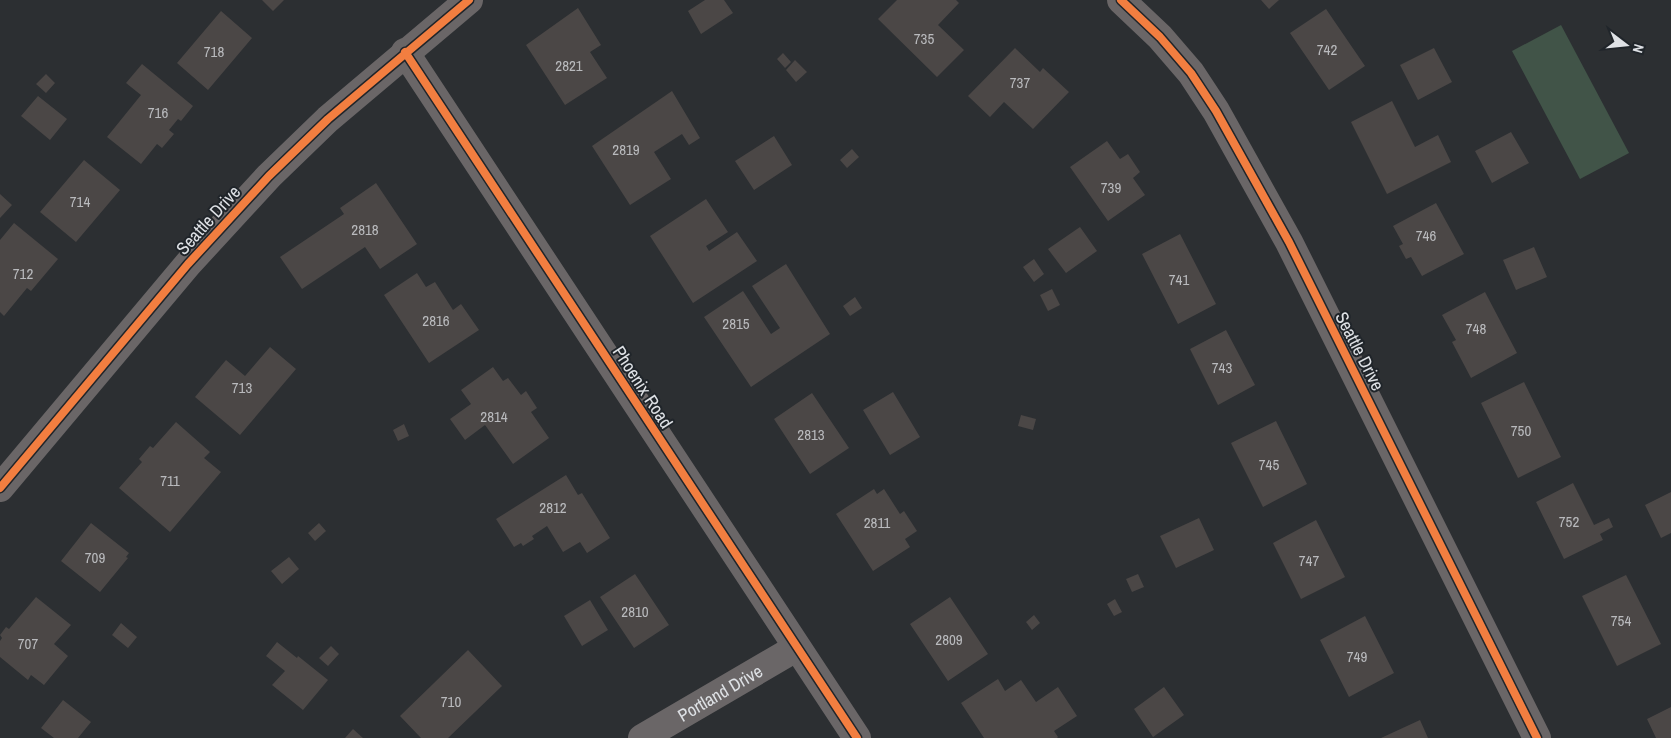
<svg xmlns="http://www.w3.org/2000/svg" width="1671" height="738" viewBox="0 0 1671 738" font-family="'Archivo Narrow',sans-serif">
	<rect width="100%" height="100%" fill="#2c2f32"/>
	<path fill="#415448" d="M1561,25L1629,153L1580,179L1512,51Z"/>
	<path fill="#4b4746" d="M262,0H284L273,11Z
		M705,0H724L733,13L701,34L688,11Z
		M897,0H956L959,3L938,25L964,50L937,77L878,19Z
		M1261,0H1279L1269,9Z
		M578,8L601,45L590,52L607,78L565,105L526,45Z
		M1326,9L1365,66L1329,90L1290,33Z
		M221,11L252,38L208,90L177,63Z
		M1015,48L1040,72L1043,68L1069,92L1033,129L1004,102L990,117L968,96Z
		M1434,48L1452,82L1418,100L1400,65Z
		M783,53L791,62L785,68L777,59Z
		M795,60L807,72L796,82L786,70Z
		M142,64L193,106L181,121L178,119L169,130L174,134L162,148L157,144L141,164L107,137L141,95L126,83Z
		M46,74L55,83L46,93L36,84Z
		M672,91L700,138L689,145L682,134L654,152L671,179L630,205L592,146Z
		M38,96L67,119L50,140L21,116Z
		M1392,101L1415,147L1438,135L1451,162L1387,194L1351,122Z
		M1511,132L1529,163L1492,183L1475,151Z
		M774,136L792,165L754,190L735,161Z
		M1107,141L1120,159L1128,154L1140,172L1133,178L1145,195L1108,221L1070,167Z
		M852,149L859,157L847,168L840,160Z
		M84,160L120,190L76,242L40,212Z
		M376,183L417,244L380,269L365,247L302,289L280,257L344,214L340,208Z
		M0,194L12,205L0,218Z
		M706,199L728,232L706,246L709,251L737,232L757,261L693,303L650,236Z
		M1436,203L1464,254L1422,276L1411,257L1406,259L1399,246L1403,244L1393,226Z
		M14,223L58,259L31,291L27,288L4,316L0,312V240Z
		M1080,227L1097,251L1066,273L1048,249Z
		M1180,234L1216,304L1178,324L1142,254Z
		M1534,247L1547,277L1516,290L1503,260Z
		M1034,259L1044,274L1034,282L1023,267Z
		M786,264L830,334L751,387L704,317L743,291L771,334L780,328L752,286Z
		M417,273L426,287L435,282L453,310L461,304L479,330L429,363L384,295Z
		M1052,289L1060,305L1048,311L1040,295Z
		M1485,292L1517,353L1471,378L1452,342L1456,340L1442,315Z
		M855,297L862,308L850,316L843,306Z
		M1226,330L1255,385L1218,405L1190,349Z
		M270,347L296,369L240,435L195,397L226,360L245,376Z
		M493,367L503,381L508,378L521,395L526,391L537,408L531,412L549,438L513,464L485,425L465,440L450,419L471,404L461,390Z
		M1524,382L1561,457L1518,478L1481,403Z
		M893,392L920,437L890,455L863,410Z
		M812,393L849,448L810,474L774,419Z
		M1021,415L1036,419L1033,430L1018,426Z
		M1276,421L1307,484L1263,507L1231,443Z
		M176,422L210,452L204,458L221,472L170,532L119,488L142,462L139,459L150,446L153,448Z
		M404,424L409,436L398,441L393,430Z
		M566,475L578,495L582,493L610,538L587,553L580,542L563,552L547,526L532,536L534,539L523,546L521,543L514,547L496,519Z
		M1573,483L1594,525L1609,518L1613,527L1600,534L1603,540L1564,559L1536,502Z
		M874,489L877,494L884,489L900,514L904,511L917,531L905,539L910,547L873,571L836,514Z
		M1671,492V533L1661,538L1645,505Z
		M1199,518L1214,550L1176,568L1160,536Z
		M1316,520L1345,577L1301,599L1273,543Z
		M91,523L129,553L126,557L128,558L100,592L61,561Z
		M319,523L326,531L315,541L308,533Z
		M289,557L299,569L282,584L271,571Z
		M635,574L669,625L634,648L600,597Z
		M1138,574L1144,587L1132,592L1126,579Z
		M1626,575L1661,644L1617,666L1582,596Z
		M36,597L71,625L54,644L68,656L44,685L31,675L28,680L0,657V641L2,638L0,635L6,627L9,629Z
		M950,597L988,654L948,681L910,624Z
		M1115,599L1122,612L1114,616L1107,604Z
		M590,600L608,630L582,646L564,616Z
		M1034,615L1040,623L1032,630L1026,622Z
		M1365,616L1394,673L1349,697L1320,640Z
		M121,623L137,637L128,648L112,635Z
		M277,642L297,658L298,656L328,680L303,710L272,685L285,671L266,656Z
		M331,646L339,654L328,666L319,658Z
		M468,650L502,686L448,738H421L400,716Z
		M998,679L1005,691L1021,680L1036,702L1058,687L1077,716L1054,731L1058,737L1057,738H984L961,703Z
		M1164,687L1184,715L1153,737L1134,709Z
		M63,700L91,722L78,738H54L41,728Z
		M1671,707V738H1656L1647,719Z
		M1420,720L1428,738H1381Z
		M353,729L363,738H345Z"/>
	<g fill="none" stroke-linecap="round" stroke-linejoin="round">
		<g stroke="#6a6667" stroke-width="28">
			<path d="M1121,0L1160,37L1191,73L1216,111L1289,242L1537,738"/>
			<path d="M405,52L857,738"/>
			<path d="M0,488L188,264L269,176L328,119L469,0"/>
			<path id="s1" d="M642,738L796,648"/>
		</g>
		<g stroke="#20252a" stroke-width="11">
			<path id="cycleway" d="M1121,0L1160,37L1191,73L1216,111L1289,242L1537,738
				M405,52L857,738
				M0,488L188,264L269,176L328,119L469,0"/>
		</g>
		<use href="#cycleway" stroke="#f27e40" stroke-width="8"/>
	</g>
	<g text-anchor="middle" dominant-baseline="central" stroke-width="4" stroke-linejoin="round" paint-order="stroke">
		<g font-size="15" fill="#b9babd">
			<text x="924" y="38">735</text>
			<text x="1327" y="49">742</text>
			<text x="214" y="51">718</text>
			<text x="569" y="65">2821</text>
			<text x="1020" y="82">737</text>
			<text x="158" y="112">716</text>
			<text x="626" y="149">2819</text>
			<text x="1111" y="187">739</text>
			<text x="80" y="201">714</text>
			<text x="365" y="229">2818</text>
			<text x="1426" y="235">746</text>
			<text x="23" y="273">712</text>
			<text x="1179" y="279">741</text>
			<text x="436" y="320">2816</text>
			<text x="736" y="323">2815</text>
			<text x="1476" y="328">748</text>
			<text x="1222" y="367">743</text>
			<text x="242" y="387">713</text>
			<text x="494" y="416">2814</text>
			<text x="1521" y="430">750</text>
			<text x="811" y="434">2813</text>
			<text x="1269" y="464">745</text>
			<text x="170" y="480">711</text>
			<text x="553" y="507">2812</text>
			<text x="1569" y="521">752</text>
			<text x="877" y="522">2811</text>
			<text x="95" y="557">709</text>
			<text x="1309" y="560">747</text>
			<text x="635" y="611">2810</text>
			<text x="1621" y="620">754</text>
			<text x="949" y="639">2809</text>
			<text x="28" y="643">707</text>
			<text x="1357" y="656">749</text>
			<text x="451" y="701">710</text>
		</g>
		<g font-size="18" fill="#dee1e5" stroke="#20252a">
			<text transform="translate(208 220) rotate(-48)">Seattle Drive</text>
			<text transform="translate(1360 351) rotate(63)">Seattle Drive</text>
			<text transform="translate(643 387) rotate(57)">Phoenix Road</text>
			<text stroke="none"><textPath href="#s1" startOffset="90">Portland Drive</textPath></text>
		</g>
	</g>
	<g transform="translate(1626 45) rotate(106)" stroke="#20252a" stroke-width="4" paint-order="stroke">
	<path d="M0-4L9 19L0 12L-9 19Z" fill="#dee1e5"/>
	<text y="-8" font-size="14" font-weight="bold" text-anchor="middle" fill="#dee1e5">N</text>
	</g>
</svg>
